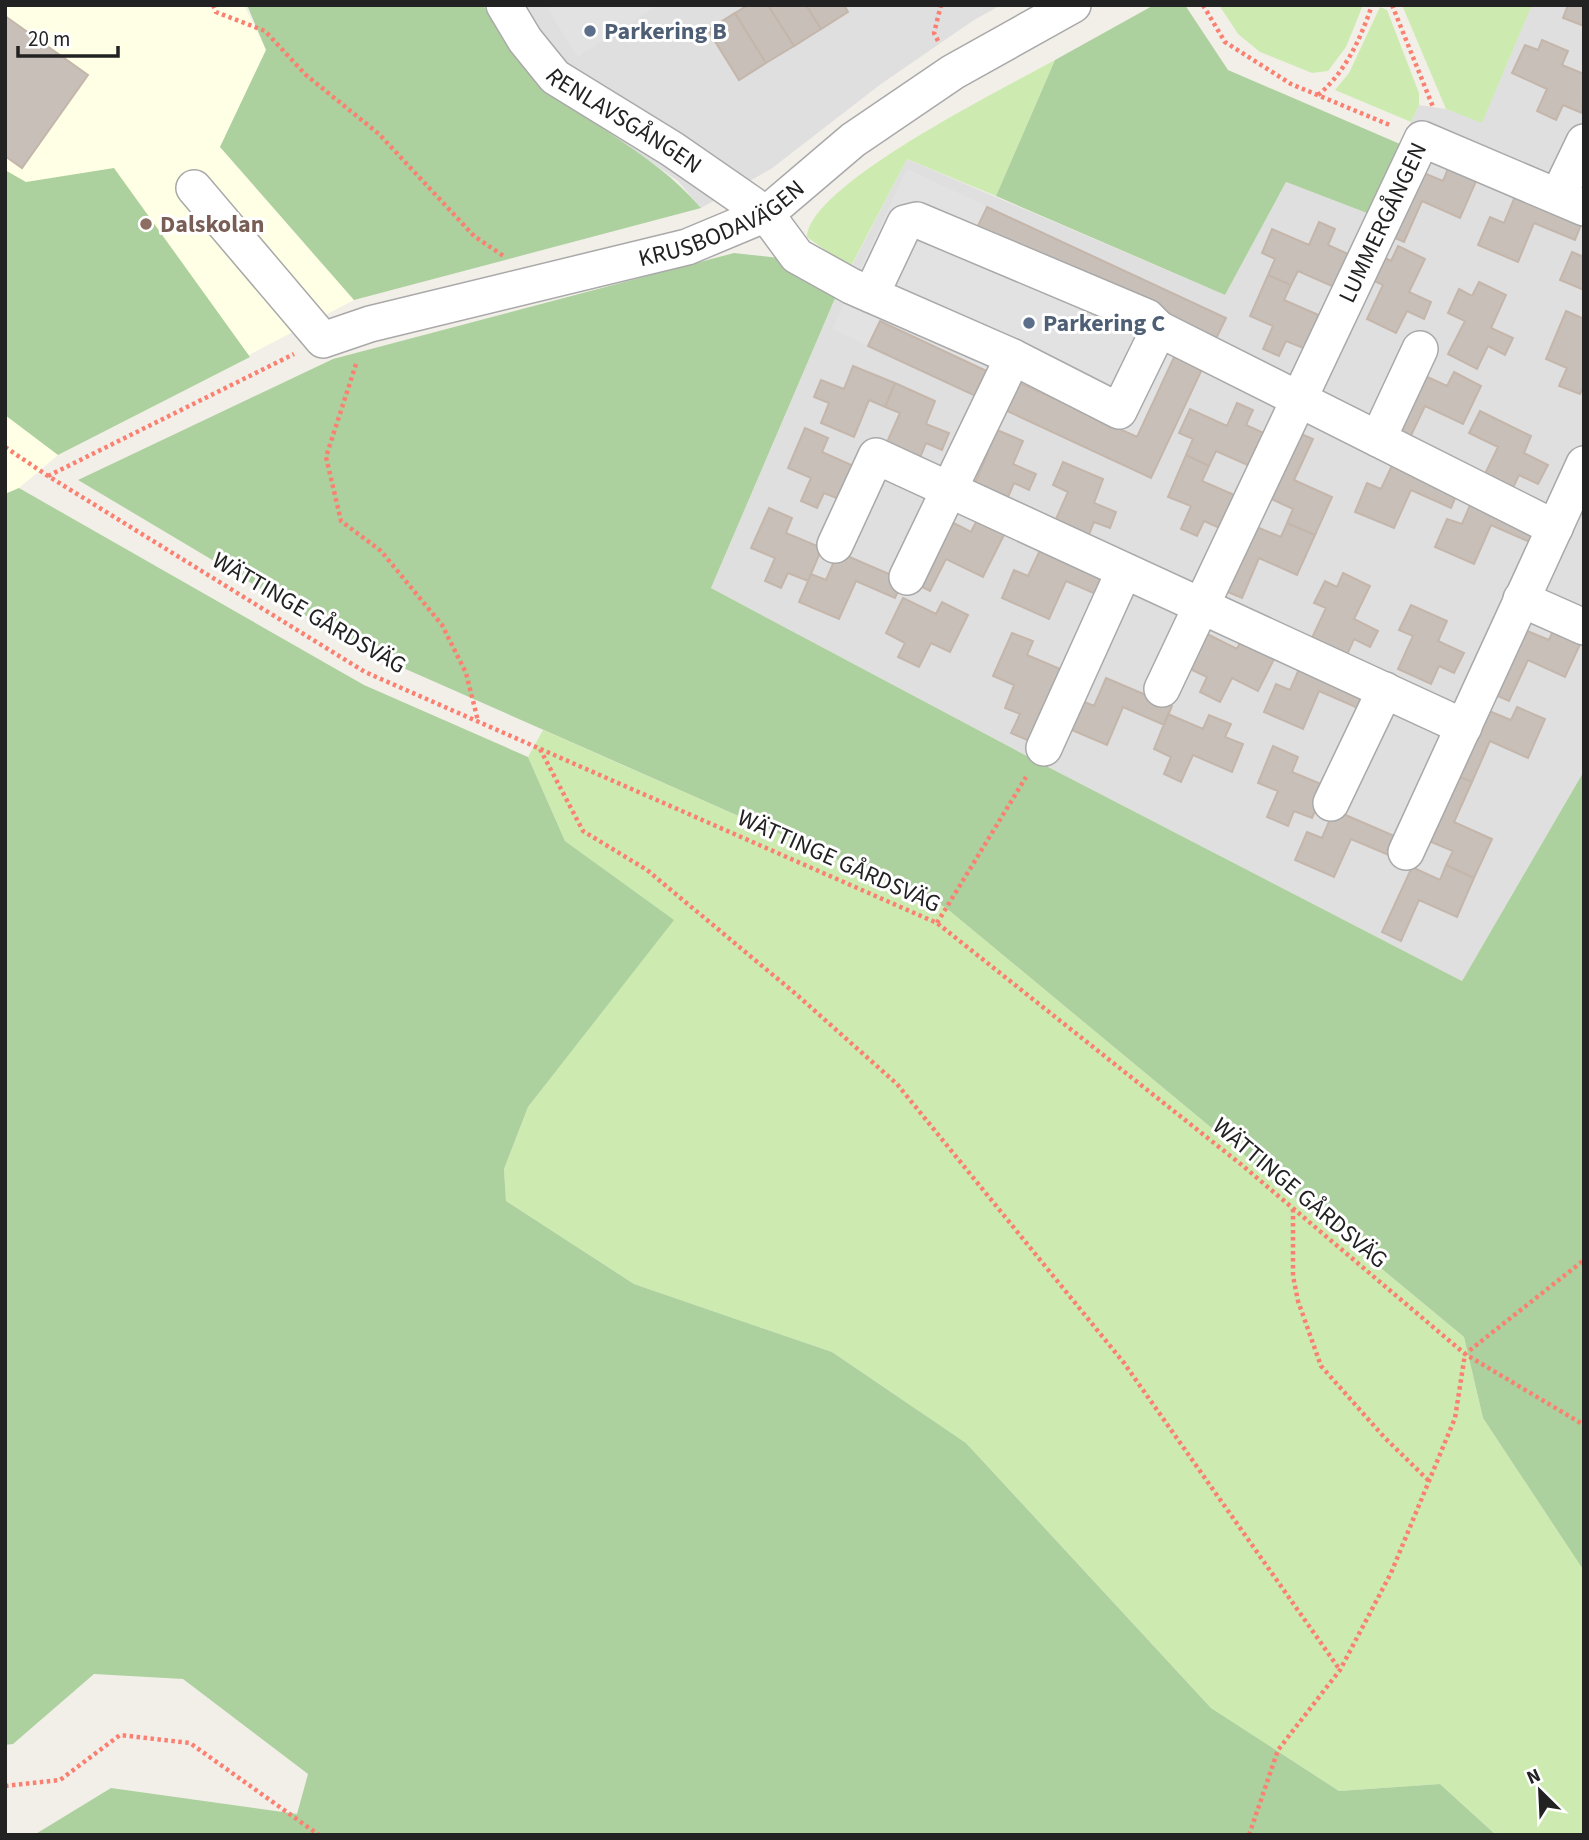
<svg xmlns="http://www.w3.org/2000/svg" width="1589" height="1840" viewBox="0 0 1589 1840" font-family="'Source Sans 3',sans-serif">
	<rect width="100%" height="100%" fill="#f2efe9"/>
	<path fill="#e0dfdf" d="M483,5H1001L974,20L881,84L771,169L701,208L678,181L561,99L519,63Z
		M1532,5H1584V771L1462,981L1023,754L711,588L836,296L907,159L1225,295L1286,182L1367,213L1419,105L1446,109L1482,122Z"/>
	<path fill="#ffffe5" d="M5,5H244L266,50L220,147L354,300L58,455L19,488L5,494Z"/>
	<path fill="#cdebb0" d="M1219,5H1363L1346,47L1328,71L1312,73L1260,52L1238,34Z
		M1402,5H1532L1482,123L1446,109Z
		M1380,7L1387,10L1419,93V105L1411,122L1335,90L1349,73Z
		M1055,60L996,196L907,159L850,268L807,237C809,184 1007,87 1055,60Z
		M543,730L945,907L1464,1337L1483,1418L1584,1571V1835H1496L1440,1784L1339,1791L1211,1708L966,1443L832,1352L634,1284L506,1201L504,1169L528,1107L673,920L565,841L528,757Z"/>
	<path fill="#add19e" d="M247,5H483C495,24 506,49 521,64C575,120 651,149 701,208L354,300L220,147L266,50Z
		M1154,5H1185L1228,70L1400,144L1367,213L1286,182L1225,295L996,196L1055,60Z
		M114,168L250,357L58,455L5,415V170L26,182Z
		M734,253L779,258L836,296L711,588L1023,754L1462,981L1584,771V1571L1483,1418L1464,1337L945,907L367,652L78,480L333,359Z
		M19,488L364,685L528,757L565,841L674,920L528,1107L504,1169L506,1201L634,1284L832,1352L966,1443L1211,1708L1339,1791L1440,1784L1496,1835H34L111,1788L297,1814L308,1774L183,1679L94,1674L13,1744L5,1745V494Z"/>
	<path fill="#e2e2e2" d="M545,5H658L578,57Z
		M907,169L1226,318L1151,478L832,329Z"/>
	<path fill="#c7bfb8" stroke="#c4b6ab" stroke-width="2" d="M748,5H768L794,46L766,63L735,13Z
		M768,5H806L821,29L794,46Z
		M806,5H844L848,12L821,29Z
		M1568,5H1584V26L1563,18Z
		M735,13L766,63L739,80L708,30Z
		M5,16L88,75L22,168L5,156Z
		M1542,40L1568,51L1562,65L1584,74L1582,113L1563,105L1556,120L1537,111L1547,89L1512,73L1525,45L1538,50Z
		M1449,166L1477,179L1460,218L1422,201L1404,242L1386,234L1414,169L1443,181Z
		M1516,194L1582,222L1575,240L1534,223L1518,262L1478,245L1490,217L1504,223Z
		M987,207L1226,318L1214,343L975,232Z
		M1319,222L1335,229L1328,245L1348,254L1334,287L1298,271L1291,285L1268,275L1275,259L1262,253L1272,229L1309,245Z
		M1398,246L1425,259L1409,292L1431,302L1424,319L1407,311L1396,333L1367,319L1383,285L1366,277L1378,254L1391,261Z
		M1572,252L1584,257V290L1560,280Z
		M1268,275L1291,285L1284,300L1321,316L1306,349L1286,341L1279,356L1263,349L1273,326L1250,316Z
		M1479,282L1506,295L1491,328L1513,338L1505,355L1488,346L1477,369L1448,354L1465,321L1448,313L1459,289L1472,296Z
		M1566,311L1584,319V386L1580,394L1559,386L1567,368L1546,359Z
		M880,321L993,374L982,399L868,346Z
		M1176,353L1204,365L1151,478L1003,409L1016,381L1137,437Z
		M853,366L895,383L885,407L869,400L854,437L821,423L829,403L814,397L821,380L844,389Z
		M1454,372L1481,386L1463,424L1425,406L1406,446L1388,437L1419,373L1447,386Z
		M895,383L935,401L926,424L949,433L942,450L926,443L918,463L884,449L900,413L885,407Z
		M1237,403L1253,410L1246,425L1266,434L1252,467L1216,451L1209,466L1186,455L1193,439L1179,433L1190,409L1227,426Z
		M1480,411L1531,436L1524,453L1548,465L1538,484L1519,475L1510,494L1482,480L1498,447L1469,433Z
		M983,424L1023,441L1013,464L1036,474L1029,490L1014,483L1005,504L972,489L988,453L973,447Z
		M805,428L828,438L822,452L858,468L844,501L824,493L817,508L801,501L811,478L788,468Z
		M1294,431L1313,439L1294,480L1332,497L1315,535L1287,523L1293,509L1265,496Z
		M1186,455L1209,466L1202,481L1239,497L1224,530L1204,521L1197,536L1181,529L1191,506L1168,497Z
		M1394,461L1459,489L1451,508L1411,490L1394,528L1355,512L1367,483L1381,489Z
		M1063,462L1103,479L1094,503L1116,512L1110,528L1094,522L1086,542L1052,528L1068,492L1053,485Z
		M1474,496L1540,524L1532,543L1491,525L1474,564L1435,547L1447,519L1462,524Z
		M769,508L792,518L786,533L822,548L808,581L788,573L781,588L765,581L775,558L751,548Z
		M944,518L971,532L978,518L1006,531L983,577L946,559L930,591L912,582Z
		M1287,523L1315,535L1297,575L1259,558L1242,598L1223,590L1252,525L1281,537Z
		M1041,548L1106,576L1098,595L1066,581L1049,619L1002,598L1014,570L1028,576Z
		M838,552L903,580L895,598L856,581L839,619L799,602L811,574L826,580Z
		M1343,573L1370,586L1354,619L1378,631L1370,647L1354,639L1345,659L1310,642L1326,608L1314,603L1325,581L1337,587Z
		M903,598L936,614L942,602L968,615L950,652L931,643L919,667L898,657L905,643L886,633Z
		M1411,605L1447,621L1438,641L1464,653L1454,673L1439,666L1431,684L1398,669L1413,636L1399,630Z
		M1555,626L1583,638L1565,677L1528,660L1509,701L1491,693L1520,628L1549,640Z
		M1012,633L1033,641L1027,655L1065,671L1034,743L1011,733L1020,714L1005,708L1014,685L993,676Z
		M1205,633L1237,649L1243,636L1277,653L1258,691L1232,678L1220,702L1200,692L1207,677L1188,668Z
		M1302,662L1368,690L1360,709L1319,691L1303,729L1264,712L1276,684L1290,690Z
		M1106,678L1172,706L1164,725L1123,707L1107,745L1067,728L1080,700L1094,706Z
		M1517,707L1545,719L1528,758L1490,741L1472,782L1453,774L1482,708L1511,720Z
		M1168,714L1203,729L1209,715L1231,724L1225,737L1243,744L1232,772L1193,755L1181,782L1164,774L1171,757L1154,749Z
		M1273,746L1298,757L1292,772L1326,786L1312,818L1294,811L1288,826L1267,817L1278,791L1258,783Z
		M1453,774L1472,782L1454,822L1492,839L1474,878L1446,865L1453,851L1424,839Z
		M1334,810L1399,838L1391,856L1351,839L1334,877L1295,860L1307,832L1322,838Z
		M1446,865L1474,878L1457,917L1419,900L1401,941L1382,932L1412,867L1440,880Z"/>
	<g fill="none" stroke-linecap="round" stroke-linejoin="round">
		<g stroke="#a9a9a9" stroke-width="38">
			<g id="minor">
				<path id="s1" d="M504,5L525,40L555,77L672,149L766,214L797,256L851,286L1013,357L1119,411L1159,329L1147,317L917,220L905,223L871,295"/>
				<path id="s2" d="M194,188L323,340L370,324L687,247L766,214L853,140L953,72L1073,5"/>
				<path d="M1558,196L1584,142"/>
				<path d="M1159,329L1555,528"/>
				<path d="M1378,439L1420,349"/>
				<path d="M835,545L876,456L1464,727"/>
				<path d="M907,577L1013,357"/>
				<path d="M1521,599L1584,627"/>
				<path id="s3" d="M1162,689L1422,139L1584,208"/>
				<path d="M1044,748L1124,571"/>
				<path d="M1331,803L1385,690"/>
				<path d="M1406,852L1584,464"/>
			</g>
		</g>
		<path stroke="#fa8072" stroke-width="4.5" stroke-dasharray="3.5 3.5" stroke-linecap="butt" d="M213,5L216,12L265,31L306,75L379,134L474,236L505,257
			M1203,5L1225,42L1291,84L1392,126
			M1392,5L1433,107
			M938,41L934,33L941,5
			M1318,95C1345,73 1361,38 1372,5
			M356,364L326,457L341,521L381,551L442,625L466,673L478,721
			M5,447L48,476L365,672L937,923L1243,1166L1465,1354L1584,1425
			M48,476L294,354
			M540,749L583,831L647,870L797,995L897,1084L1124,1363L1340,1670
			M937,923L1026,777
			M1293,1209V1276L1298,1301L1321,1366L1384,1437L1429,1481
			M5,1786L60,1780L120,1735L190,1743L319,1835
			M1249,1835L1278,1750L1340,1670L1391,1573L1455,1418L1465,1354L1584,1260"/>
		<use href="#minor" stroke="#fff" stroke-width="35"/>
	</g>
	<g fill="#5c6f8a" stroke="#fff" stroke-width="2.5">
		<circle cx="590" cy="31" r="7"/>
		<circle cx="1029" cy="323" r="7"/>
	</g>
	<circle fill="#8d6e63" stroke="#fff" stroke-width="2.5" cx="146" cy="224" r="7"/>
	<g text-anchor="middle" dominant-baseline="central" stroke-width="6" stroke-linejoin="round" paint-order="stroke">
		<g font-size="24" font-weight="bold" fill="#4e5e75" stroke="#fff" text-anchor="start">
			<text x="604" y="31">Parkering B</text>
			<text x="1043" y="323">Parkering C</text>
		</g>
		<g font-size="24" fill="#222" stroke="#fff">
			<text stroke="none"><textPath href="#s1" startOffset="170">RENLAVSGÅNGEN</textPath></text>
			<text stroke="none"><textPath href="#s2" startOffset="616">KRUSBODAVÄGEN</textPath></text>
			<text stroke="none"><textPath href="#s3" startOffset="516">LUMMERGÅNGEN</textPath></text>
			<text transform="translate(309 613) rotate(30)">WÄTTINGE GÅRDSVÄG</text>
			<text transform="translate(839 861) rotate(24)">WÄTTINGE GÅRDSVÄG</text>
			<text transform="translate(1300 1193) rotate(40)">WÄTTINGE GÅRDSVÄG</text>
		</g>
		<g font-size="24" font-weight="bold" fill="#785e54" stroke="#fff" text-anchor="start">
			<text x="160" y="224">Dalskolan</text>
		</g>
	</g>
	<rect width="1589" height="1840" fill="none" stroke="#222222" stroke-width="14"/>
	<g transform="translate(1540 1791) rotate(336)" stroke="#ffffff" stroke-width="5" paint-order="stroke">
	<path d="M0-5L12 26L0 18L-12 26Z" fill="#222222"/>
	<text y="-10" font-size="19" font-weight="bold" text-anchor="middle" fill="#222222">N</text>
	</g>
	<path d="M18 46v10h100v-10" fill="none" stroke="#222222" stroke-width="3.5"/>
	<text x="28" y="46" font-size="21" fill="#222222" stroke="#ffffff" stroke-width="5" paint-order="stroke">20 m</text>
</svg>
